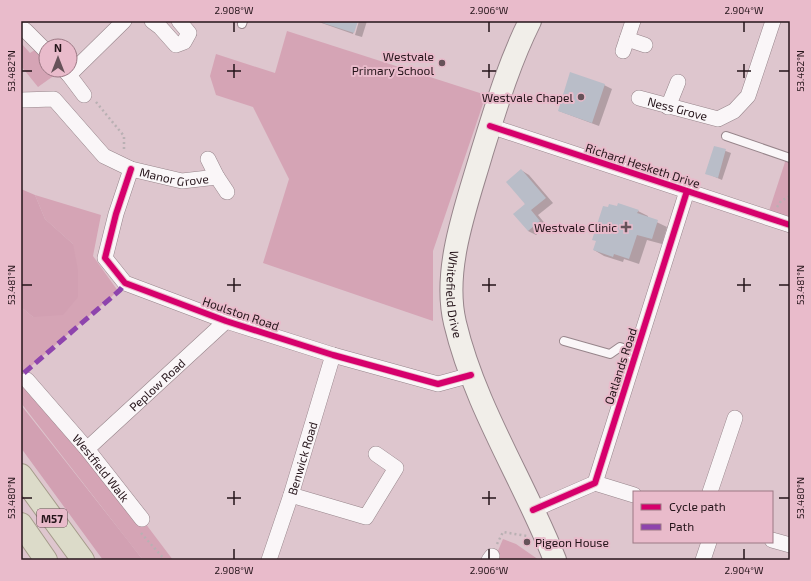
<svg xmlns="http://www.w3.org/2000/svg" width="811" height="581" viewBox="0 0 811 581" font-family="'Exo 2',sans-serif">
	<rect width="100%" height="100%" fill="#dec6ce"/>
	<path fill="#d5a4b5" d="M287,31L486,95L433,251V321L263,263L289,179L253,107L216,95L210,76L216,54L275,73Z
		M21,43L30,53L41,46L46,53V70H58L59,72L38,87L21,66Z
		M787,156L790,158V225L767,217Z
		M35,195L101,215L93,256L118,291L22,374L142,519L173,560H143L21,403V307L33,317L73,244L45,219Z
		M503,539L516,544L539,560H498L500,555L497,553Z"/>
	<path fill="#d2a0b2" d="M21,189L35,195L45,219L73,244L78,270V297L63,315L33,317L21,307Z
		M21,405L126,538L143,560H103L21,448Z"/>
	<path fill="#0003" d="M316,21H357L353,34Z
		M359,21H367L362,37L355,35Z
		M604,85L612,89L599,126L559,111Z
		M715,147L731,153L722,180L706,173Z
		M521,170L529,175L553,203L538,215L547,226L536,235L528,231Z
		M638,211L648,216V218L667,227L662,244L647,240L639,264L624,259L623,262L604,256L594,250Z"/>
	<path fill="#b9bdc8" d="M323,21H358L354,33L323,23Z
		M570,72L605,84L592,123L558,111Z
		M714,146L726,149L718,178L705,174Z
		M521,169L546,198L531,210L540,221L528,231L513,214L525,204L506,182Z
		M618,203L639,210L637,213L658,220L652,239L637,235L629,259L614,254L613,257L593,250L596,241L592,240L603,206L608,207L609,204L617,206Z"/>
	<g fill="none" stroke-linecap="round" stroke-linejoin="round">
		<g stroke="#97858b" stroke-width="10">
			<path id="lane" d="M242,24L243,21
				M726,136L790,158
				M564,341L610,354L620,347L636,352"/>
		</g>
		<g stroke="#97858b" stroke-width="16">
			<g id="street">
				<path d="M152,21L160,27L176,45L184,42L189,33L179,21"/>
				<path d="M25,30L46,51"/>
				<path d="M627,39L645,45"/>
				<path d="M623,51L633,21"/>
				<path d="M64,70L69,75L124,21"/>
				<path d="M69,75L84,95"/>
				<path id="s1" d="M639,98L718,119L734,111L748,96L773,21"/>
				<path id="s2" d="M21,100L54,99L104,156L131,169L182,181L217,177L208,159"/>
				<path d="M668,107L678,82"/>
				<path d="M490,126L790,225"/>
				<path d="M131,169L116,214L105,258L125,283L226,321L333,355L438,384L471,375"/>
				<path d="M217,177L227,192"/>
				<path id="s3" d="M27,380L87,449L142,519"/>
				<path id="s4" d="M87,449L226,321"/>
				<path d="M595,483L634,495"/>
				<path d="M710,492L735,418"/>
				<path d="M291,495L366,517L396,468L376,454"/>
				<path d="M533,510L595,483L687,191"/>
				<path d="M772,540L790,545"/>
				<path id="s5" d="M269,560L291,495L333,355"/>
				<path d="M489,560L492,556"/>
				<path d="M703,560L709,542"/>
			</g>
		</g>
		<g stroke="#97858b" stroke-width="24">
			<g id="secondary">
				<path id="s6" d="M530,21C509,63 496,107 482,152C467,204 442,269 455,323C475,407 524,481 555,560"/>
			</g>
		</g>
		<g stroke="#a59c8b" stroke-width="24">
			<path id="highway" d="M21,475L83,560
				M21,524L46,560"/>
		</g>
		<path stroke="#b9b0b3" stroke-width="2.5" stroke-dasharray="2 3" stroke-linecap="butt" d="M96,102L124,136V151
			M777,207L781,201L790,196
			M141,533L165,560
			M497,544L503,532L527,536"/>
		<use href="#lane" stroke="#faf6f8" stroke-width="8"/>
		<use href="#street" stroke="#faf6f8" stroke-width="15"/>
		<use href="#secondary" stroke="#f1eee9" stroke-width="22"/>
		<use href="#highway" stroke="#dcdbc9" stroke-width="22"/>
		<path stroke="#8e44ad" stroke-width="5" stroke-dasharray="10 5" stroke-linecap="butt" d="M24,373L120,290L125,283"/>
		<g stroke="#e9bbcb" stroke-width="8">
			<path id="cycleway" d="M490,126L790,225
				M131,169L116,214L105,258L125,283L226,321L333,355L438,384L471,375
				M533,510L595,483L687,191"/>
		</g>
		<use href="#cycleway" stroke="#d6006c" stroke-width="6"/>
	</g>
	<path fill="none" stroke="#25141a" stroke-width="1.5" d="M234,22V32M489,22V32M744,22V32M234,64V78M489,64V78M744,64V78M22,71H32M227,71H241M482,71H496M737,71H751M779,71H789M234,278V292M489,278V292M744,278V292M22,285H32M227,285H241M482,285H496M737,285H751M779,285H789M234,491V505M489,491V505M22,498H32M227,498H241M482,498H496M779,498H789M234,549V559M489,549V559M744,549V559"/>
	<g fill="#665259" stroke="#e9bbcb" stroke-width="1.5">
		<circle cx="442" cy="63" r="4"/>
		<circle cx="581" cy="97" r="4"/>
		<path d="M624 221h4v4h4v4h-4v4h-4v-4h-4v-4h4z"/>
		<circle cx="527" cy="542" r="4"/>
	</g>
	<g text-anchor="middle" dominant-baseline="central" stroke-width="4" stroke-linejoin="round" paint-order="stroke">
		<rect fill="#e9bbcb" stroke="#60464f" stroke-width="1" x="37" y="509" width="30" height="18" rx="3"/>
		<g font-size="11" font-weight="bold" fill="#25141a">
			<text x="52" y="518">M57</text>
		</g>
		<g font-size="12" fill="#25141a" stroke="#e9bbcb" text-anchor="end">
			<text x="434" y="56">Westvale<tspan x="434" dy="14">Primary School</tspan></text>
			<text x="573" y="97">Westvale Chapel</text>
			<text x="617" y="227">Westvale Clinic</text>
			<text x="535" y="542" text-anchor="start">Pigeon House</text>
		</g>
		<g font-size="12" fill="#25141a" stroke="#e9bbcb">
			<text stroke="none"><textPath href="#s1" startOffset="40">Ness Grove</textPath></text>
			<text transform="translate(643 165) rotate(18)">Richard Hesketh Drive</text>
			<text stroke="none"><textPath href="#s2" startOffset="183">Manor Grove</textPath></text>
			<text stroke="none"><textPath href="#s6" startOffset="286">Whitefield Drive</textPath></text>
			<text transform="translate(241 313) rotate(19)">Houlston Road</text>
			<text transform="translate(620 366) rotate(-72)">Oatlands Road</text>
			<text stroke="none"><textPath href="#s4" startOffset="95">Peplow Road</textPath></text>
			<text stroke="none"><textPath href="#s5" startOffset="107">Benwick Road</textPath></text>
			<text stroke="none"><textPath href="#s3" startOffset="115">Westfield Walk</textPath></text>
		</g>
	</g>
	<rect width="811" height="581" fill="none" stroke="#e9bbcb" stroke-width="44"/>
	<rect x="633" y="491" width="140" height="52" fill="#e9bbcb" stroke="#9b7884"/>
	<rect x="641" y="504" width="20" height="6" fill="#d6006c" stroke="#9b7884"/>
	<text x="669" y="511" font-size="12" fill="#25141a">Cycle path</text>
	<rect x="641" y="524" width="20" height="6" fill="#8e44ad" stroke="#9b7884"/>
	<text x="669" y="531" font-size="12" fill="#25141a">Path</text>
	<g transform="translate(58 58)"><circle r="19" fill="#e9bbcb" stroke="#9b7884"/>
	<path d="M0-3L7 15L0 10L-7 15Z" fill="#665259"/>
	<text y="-6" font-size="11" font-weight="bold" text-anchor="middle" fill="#25141a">N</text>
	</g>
	<rect x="22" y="22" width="767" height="537" fill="none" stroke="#25141a" stroke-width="1.5"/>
	<g font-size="10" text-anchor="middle" fill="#25141a">
		<text x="234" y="14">2.908°W</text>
		<text x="489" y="14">2.906°W</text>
		<text x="744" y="14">2.904°W</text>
		<text transform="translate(11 71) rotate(-90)" y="4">53.482°N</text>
		<text transform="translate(800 71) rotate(-90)" y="4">53.482°N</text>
		<text transform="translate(11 285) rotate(-90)" y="4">53.481°N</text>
		<text transform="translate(800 285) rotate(-90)" y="4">53.481°N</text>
		<text transform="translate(11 498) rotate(-90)" y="4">53.480°N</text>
		<text transform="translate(800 498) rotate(-90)" y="4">53.480°N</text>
		<text x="234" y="574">2.908°W</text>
		<text x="489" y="574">2.906°W</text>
		<text x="744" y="574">2.904°W</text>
	</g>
</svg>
